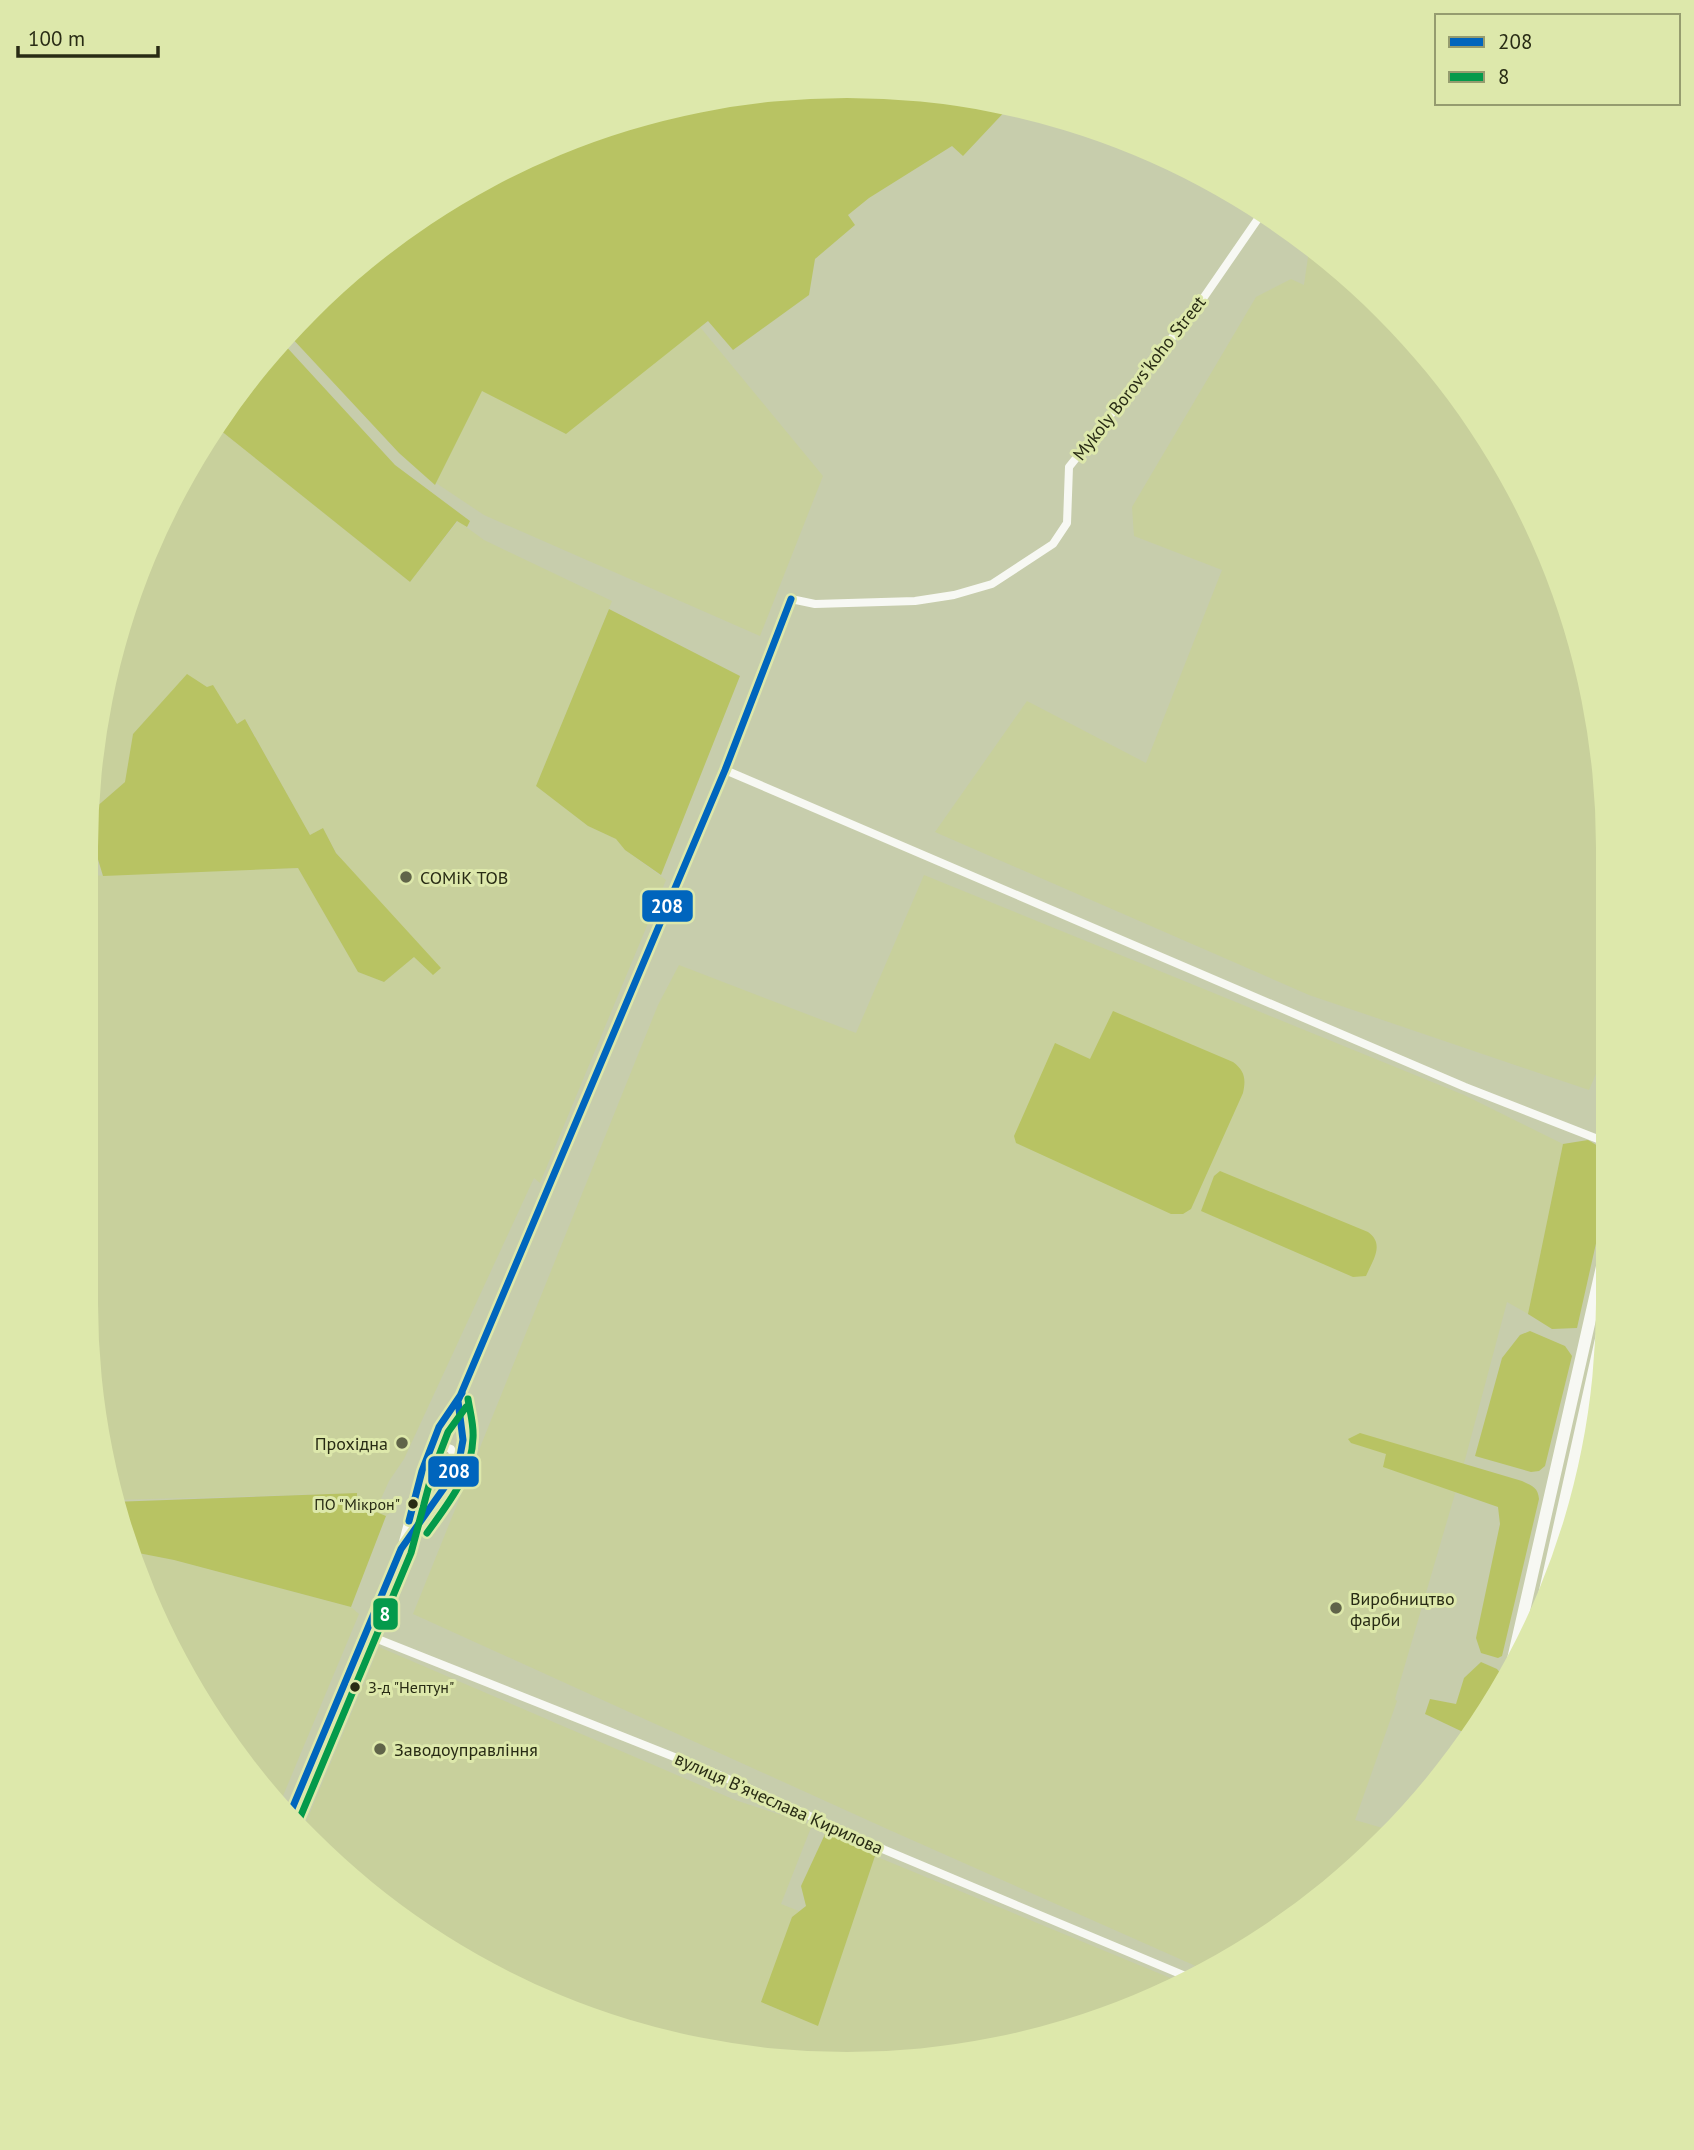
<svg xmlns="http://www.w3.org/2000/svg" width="1694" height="2150" viewBox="0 0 1694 2150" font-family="'PT Sans',sans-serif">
	<rect width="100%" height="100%" fill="#c7cdac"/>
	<path fill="#c8d09c" d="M1310,243L1419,345L1506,466L1568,603L1607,797V1048L1589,1090L1309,995L935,832L1027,701L1146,763L1222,570L1134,536L1132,507L1256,297L1291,279L1304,285Z
		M700,327L823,476L760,636L484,515L436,483L482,390L566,434L657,357Z
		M215,426L410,582L458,521L484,540L612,601L536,786L588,826L616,839L625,850L666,880L540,1183L534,1178L404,1459L389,1481L380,1501L396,1508L386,1516L357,1504V1493L112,1500L86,1303L87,876L298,868L358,972L384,982L414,957L336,852L323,828L310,835L246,720L237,725L207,687L187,675L133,734L125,782L87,815V798L126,602L188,467Z
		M924,875L1464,1095L1563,1144L1528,1314L1507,1302L1466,1456L1395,1699L1397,1701L1355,1820L1386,1829L1384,1836L1349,1875L1228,1962L1207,1971L885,1828L413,1614L658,1005L679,965L856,1033Z
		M133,1552L174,1560L351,1607L359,1614L280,1803L188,1684Z
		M379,1647L735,1800L812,1825L781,1904L799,1911L792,1917L762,2003L818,2025L875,1856L1180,1982L1044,2038L847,2064L650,2038L467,1962L309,1842L302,1832Z"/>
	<path fill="#b8c363" d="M896,87L1010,106L963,156L952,146L869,198L848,215L855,225L815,259L809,295L733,350L708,321L566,434L482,391L435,485L399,453L289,335L345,275L466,188L602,126L747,92Z
		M282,342L395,465L470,521L467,527L457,521L410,582L215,426L243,383Z
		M609,609L740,676L661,875L625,850L616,839L588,826L536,786Z
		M187,674L207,687L213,685L237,724L245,719L310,835L323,828L336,853L441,968L433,975L414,957L384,982L358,972L298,868L103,876L94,846L87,839V815L125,782L133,734Z
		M1113,1011L1233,1062C1245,1071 1246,1079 1243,1093L1191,1209L1183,1214H1171L1016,1143L1014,1136L1055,1043L1090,1059Z
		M1588,1140L1608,1152V1190L1577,1328L1552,1329L1528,1314L1563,1144Z
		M1220,1171L1368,1232C1385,1244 1373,1260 1366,1276L1353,1277L1201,1211L1214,1176Z
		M1530,1331L1565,1346L1572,1356L1545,1466L1539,1471L1531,1472L1475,1456L1502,1358L1520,1335Z
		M1360,1433L1522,1481C1532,1486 1538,1487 1539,1499L1502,1656L1498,1658L1481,1653L1476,1638L1500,1524L1498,1507L1383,1467L1386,1454L1351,1443L1348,1439Z
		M357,1493V1504L386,1516L351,1607L174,1560L133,1552L112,1502Z
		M1481,1662L1497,1669L1501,1674C1494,1705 1479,1727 1458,1751L1463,1732L1425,1714L1430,1699L1456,1704L1464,1678Z
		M826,1832L875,1856L818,2026L761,2002L792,1917L806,1906L801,1886Z"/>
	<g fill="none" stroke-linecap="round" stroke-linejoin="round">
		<path stroke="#f7f8f3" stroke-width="8" d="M725,770L1465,1087L1608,1143
			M430,1451L440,1445L451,1449L457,1463
			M422,1471L428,1481L438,1484L450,1478
			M405,1544C426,1517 462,1474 463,1439C463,1427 460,1414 458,1401
			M365,1634L717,1774L885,1850L1190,1978
			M289,1816L401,1549L422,1471L439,1427L458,1401L464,1387L725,770L791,599L815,604L915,601L954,595L992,584L1053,544L1067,523L1069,467L1202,300L1262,213"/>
		<path stroke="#f7f8f3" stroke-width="12" d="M1540,1613L1607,1312
			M1511,1668L1608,1240"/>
		<g stroke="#dde8ab" stroke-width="12">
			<path id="bus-1" d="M409,1521L422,1471L439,1427L462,1393
				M289,1816L401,1549L451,1478L460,1456L463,1440L458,1401L725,770L791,599"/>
		</g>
		<g stroke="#dde8ab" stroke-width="12">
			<path id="bus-2" d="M427,1533C447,1505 472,1475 473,1438C474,1425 470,1412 468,1399
				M299,1820L411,1553L432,1474L448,1432L466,1407"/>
		</g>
		<use href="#bus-1" stroke="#0065bd" stroke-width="7"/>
		<use href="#bus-2" stroke="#049a4b" stroke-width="7"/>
	</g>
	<g fill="#606449" stroke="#dde8ab" stroke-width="2.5">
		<circle cx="406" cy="877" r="7"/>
		<circle cx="402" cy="1443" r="7"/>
		<circle cx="1336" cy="1608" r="7"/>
		<circle cx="380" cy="1749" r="7"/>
	</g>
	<g fill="#282b14" stroke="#dde8ab" stroke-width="2.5">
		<circle cx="413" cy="1504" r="6"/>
		<circle cx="355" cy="1687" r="6"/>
	</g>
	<g text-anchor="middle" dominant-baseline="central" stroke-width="6" stroke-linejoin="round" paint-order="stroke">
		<g font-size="16" fill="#282b14" stroke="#dde8ab" text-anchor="end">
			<text x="400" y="1504">ПО "Мікрон"</text>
			<text x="368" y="1687" text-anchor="start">З-д "Нептун"</text>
		</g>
		<g font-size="18" fill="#282b14" stroke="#dde8ab">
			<text transform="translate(1139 378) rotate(-52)">Mykoly Borovs'koho Street</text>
			<text transform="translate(779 1803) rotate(24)">вулиця Вʼячеслава Кирилова</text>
		</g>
		<g font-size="18" fill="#282b14" stroke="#dde8ab" text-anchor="start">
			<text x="420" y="877">СОМіК ТОВ</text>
			<text x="388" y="1443" text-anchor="end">Прохідна</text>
			<text x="1350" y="1598">Виробництво<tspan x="1350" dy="21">фарби</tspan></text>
			<text x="394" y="1749">Заводоуправління</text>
		</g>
	</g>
	<path d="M0 0H1694V2150H0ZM847 98H847A749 749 0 0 1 1596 847V1303A749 749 0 0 1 847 2052H847A749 749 0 0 1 98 1303V847A749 749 0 0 1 847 98Z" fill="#dde8ab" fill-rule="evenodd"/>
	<g stroke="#dde8ab" stroke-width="2.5">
		<rect x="641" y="889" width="53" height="34" rx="7" fill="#0065bd"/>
		<rect x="427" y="1455" width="53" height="33" rx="7" fill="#0065bd"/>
		<rect x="372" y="1597" width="27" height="34" rx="7" fill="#049a4b"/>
	</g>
	<g font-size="19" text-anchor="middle" font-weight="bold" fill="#fff">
		<text x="667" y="913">208</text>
		<text x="454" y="1478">208</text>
		<text x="385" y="1621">8</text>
	</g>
	<rect x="1435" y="14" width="245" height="91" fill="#dde8ab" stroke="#959c6f" stroke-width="2"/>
	<rect x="1449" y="37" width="35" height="10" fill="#0065bd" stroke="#959c6f" stroke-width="2"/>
	<text x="1498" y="49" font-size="21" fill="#282b14">208</text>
	<rect x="1449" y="72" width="35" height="10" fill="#049a4b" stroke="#959c6f" stroke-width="2"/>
	<text x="1498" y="84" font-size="21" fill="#282b14">8</text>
	<path d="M18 46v10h140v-10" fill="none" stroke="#282b14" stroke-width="3.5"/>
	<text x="28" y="46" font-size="21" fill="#282b14" stroke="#dde8ab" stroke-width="5" paint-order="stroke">100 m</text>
</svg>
